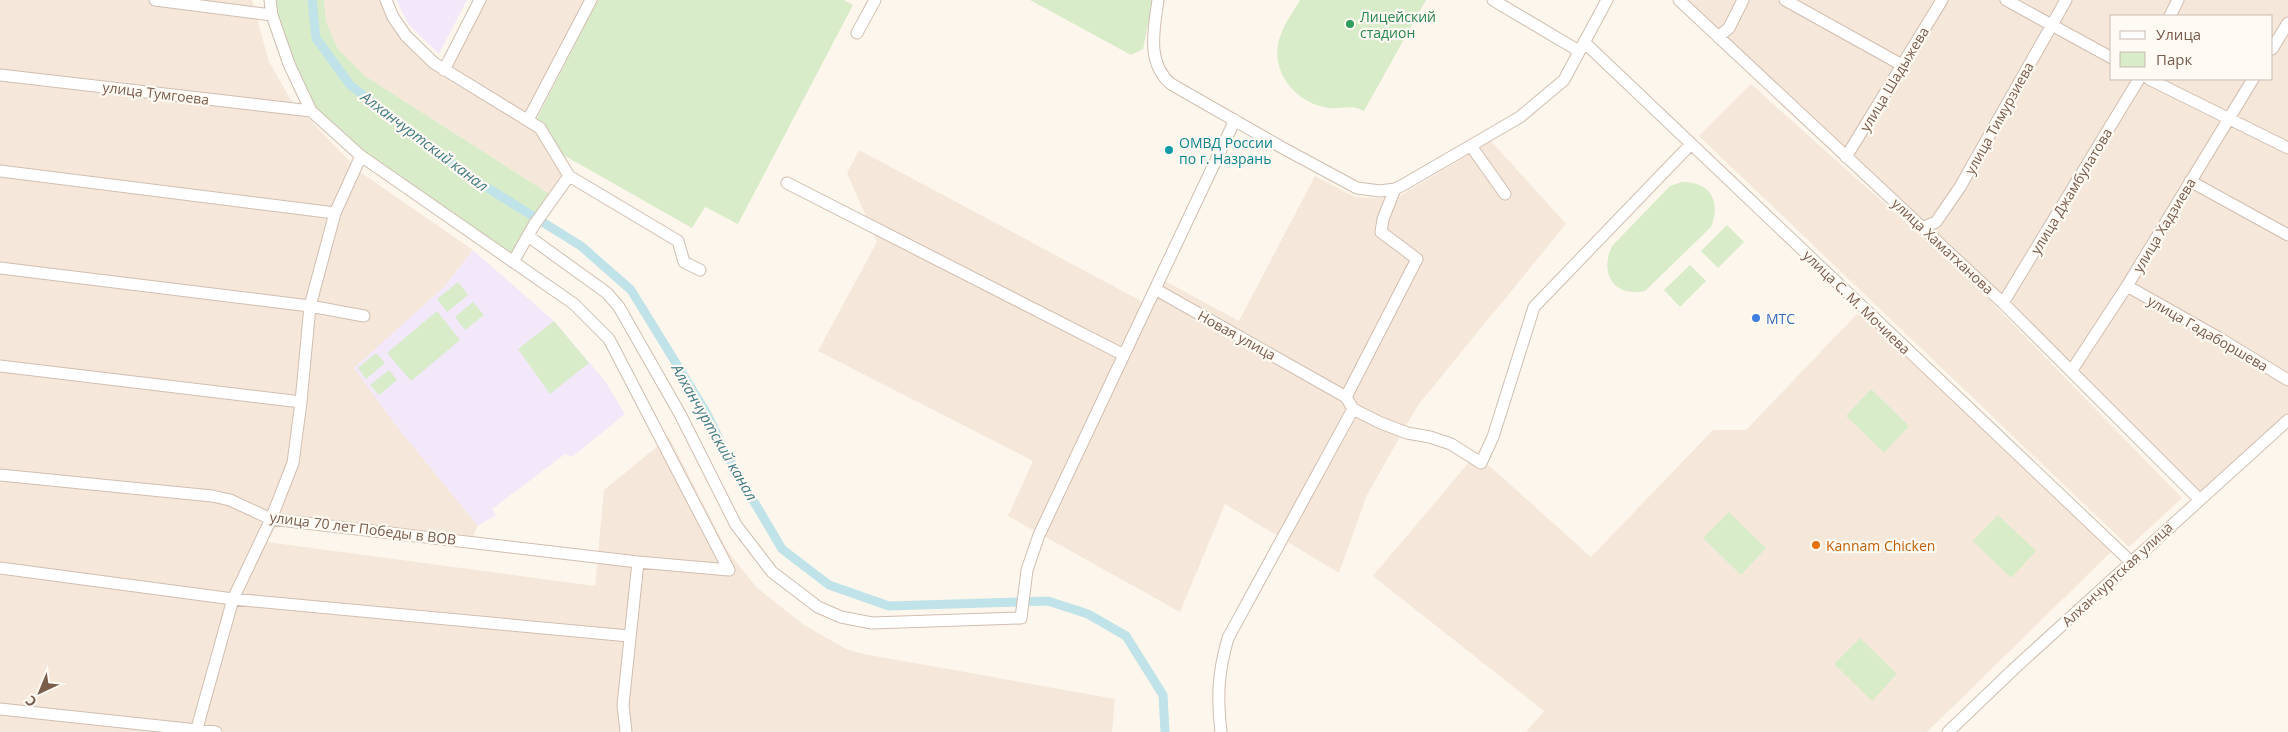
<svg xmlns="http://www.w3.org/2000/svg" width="2288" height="732" viewBox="0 0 2288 732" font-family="'Open Sans',sans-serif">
	<rect width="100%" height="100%" fill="#fdf6ec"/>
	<path fill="#f5e8da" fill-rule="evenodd" d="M0,0H252L269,62L291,100L360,172L473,250L444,287L355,368L478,526L473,536L283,514L267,542L595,586L604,490L669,437L727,550L756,587L804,625L846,649L864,654L1115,699L1112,732H0Z
		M324,0H386L393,17L444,70L480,0H591L528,120L569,176L554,197L365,76L338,49L326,22Z
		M1679,0H2288V420L2199,499ZM2112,16H2272V79H2112Z
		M1751,84L1971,281L2182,498L2129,547L1699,136Z
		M1491,141L1566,224L1418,405L1367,495L1339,573L1225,504L1180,612L1008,516L1033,461L818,351L877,242L847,173L859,150L1143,302L1156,276L1239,321L1315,176L1355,197L1395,199Z
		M1861,310L2111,552L1927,732H1526L1544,711L1373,576L1476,454L1591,557L1713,430H1746Z"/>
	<path fill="#f3e8fa" d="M396,0H467L439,54L409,25Z
		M473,250L554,321L605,381L625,414L572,457L565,454L492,509L496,515L478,526L397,427L354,368L444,287Z"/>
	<path fill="#d8ecc9" d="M270,0H324L326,22L338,49L365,76L554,197L513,262L361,156L311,111Z
		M598,0H844L853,5L738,224L705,207L692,228L558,152L536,120Z
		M1030,0H1153L1143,49L1131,55Z
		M1300,0H1426L1364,111C1350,103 1339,111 1323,107C1291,99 1268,67 1281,34C1285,22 1294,11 1300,0Z
		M1682,182C1711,182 1721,201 1711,227L1645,291C1614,298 1599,273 1612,246L1670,186Z
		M1727,225L1744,242L1718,268L1701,251Z
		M1690,265L1706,281L1680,307L1664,290Z
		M458,282L468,295L447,312L437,299Z
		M473,302L484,315L465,330L455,317Z
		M437,311L460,340L411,381L387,353Z
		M554,321L589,363L550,394L518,349Z
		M376,353L385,363L366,379L358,368Z
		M389,370L397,380L379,395L370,385Z
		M1871,389L1909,426L1884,453L1846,416Z
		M1729,512L1766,548L1741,575L1703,538Z
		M1998,515L2036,551L2011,578L1973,541Z
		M1860,638L1897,674L1872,701L1834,664Z"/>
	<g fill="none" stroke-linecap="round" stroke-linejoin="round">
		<path stroke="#bfe3e8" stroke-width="9" d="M312,0L316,38L350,85L470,177L581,246L631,290L706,412L730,461L782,549L829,585L889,606L1048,601L1088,614L1126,636L1163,695L1165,732"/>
		<g stroke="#d1beb0" stroke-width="13">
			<path id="minor" d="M155,0L272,15
				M270,0L272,15L289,64L311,111L361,156L574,304L609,339L729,570
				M386,0L393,17L406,36L434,63L540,128L569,176L678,241L684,262L700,270
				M1158,0C1154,29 1146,63 1171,84L1281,147L1357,188L1380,191L1395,189L1403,185L1520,117L1564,80L1607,0
				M1493,0L1579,51
				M1679,0L2003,303L2199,499
				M1785,0L1902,65
				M2006,0L2112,58
				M2170,16L2178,0
				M857,33L875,0
				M1718,37L1729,28L1743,0
				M1584,42L2131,562
				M2272,49L2288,23
				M444,70L480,0
				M0,75L311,111
				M2149,79L2288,148
				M528,120L591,0
				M1235,120L1155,289L1346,397L1353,409L1381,423L1407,433L1430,437L1451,444L1481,463L1493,437L1534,307L1691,144
				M1471,146L1505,194
				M1846,157L1942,0
				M0,171L335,213
				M2190,181L2288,235
				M787,183L1124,355
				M1924,227L1936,222L1960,187L2066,0
				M528,236L607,293L619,307L680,414L736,525L772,572L818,607L841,617L872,623L1021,618L1027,570L1039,535L1155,289
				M513,262L534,225L569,176
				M0,268L310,306L364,316
				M2127,286L2219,338L2288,380
				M2003,303L2139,79
				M0,366L301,402
				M2072,370L2127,286L2253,79
				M1346,397L1417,259L1381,232L1383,219L1395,189
				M0,475L212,496L230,500L271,519L638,562L729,570
				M0,568L233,599L629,636
				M0,709L216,732
				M196,732L233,599L271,519L293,463L301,402L310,306L335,213L361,156
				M626,732L623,705L638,562
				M1221,732C1217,696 1218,673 1228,638L1353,409
				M1948,732L2017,666L2288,420"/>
		</g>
		<use href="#minor" stroke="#fff" stroke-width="11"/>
	</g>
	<circle fill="#2e9e5b" stroke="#fffaf3" stroke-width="2" cx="1350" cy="24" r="5"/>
	<circle fill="#0f9aa8" stroke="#fffaf3" stroke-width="2" cx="1169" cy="150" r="5"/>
	<circle fill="#3f7fe0" stroke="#fffaf3" stroke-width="2" cx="1756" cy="318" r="5"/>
	<circle fill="#e8710a" stroke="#fffaf3" stroke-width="2" cx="1816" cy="545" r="5"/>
	<g text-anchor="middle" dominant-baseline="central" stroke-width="4.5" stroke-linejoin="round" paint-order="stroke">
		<g font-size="14" fill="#27864d" stroke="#fffaf3" text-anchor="start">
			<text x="1360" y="16">Лицейский<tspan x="1360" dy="16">стадион</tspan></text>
		</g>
		<g font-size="14" fill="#7a5c4d" stroke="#fffaf3">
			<text transform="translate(1894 79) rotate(-59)">улица Шадыжева</text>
			<text transform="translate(156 93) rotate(7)">улица Тумгоева</text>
			<text transform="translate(1999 118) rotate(-61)">улица Тимурзиева</text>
			<text transform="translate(2071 191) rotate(-59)">улица Джамбулатова</text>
			<text transform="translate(2164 225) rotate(-59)">улица Хадзиева</text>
			<text transform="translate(1943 246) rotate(43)">улица Хаматханова</text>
			<text transform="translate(1857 302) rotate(44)">улица С. М. Мочиева</text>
			<text transform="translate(2208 333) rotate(30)">улица Гадаборшева</text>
			<text transform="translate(1237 335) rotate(29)">Новая улица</text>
			<text transform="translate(363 528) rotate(7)">улица 70 лет Победы в ВОВ</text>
			<text transform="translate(2117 574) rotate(-43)">Алханчуртская улица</text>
		</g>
		<g font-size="14" fill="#0d838f" stroke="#fffaf3" text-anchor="start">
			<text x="1179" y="142">ОМВД России<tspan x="1179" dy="16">по г. Назрань</tspan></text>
		</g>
		<g font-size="14" fill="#366cbe" stroke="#fffaf3" text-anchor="start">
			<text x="1766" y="318">МТС</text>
		</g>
		<g font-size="14" fill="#c56008" stroke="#fffaf3" text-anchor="start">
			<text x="1826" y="545">Kannam Chicken</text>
		</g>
		<g font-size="15" font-style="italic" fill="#437c86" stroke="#fffaf3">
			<text transform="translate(425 141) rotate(37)">Алханчуртский канал</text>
			<text transform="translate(715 432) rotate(60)">Алханчуртский канал</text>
		</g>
	</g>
	<rect x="2110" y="15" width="162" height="65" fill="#fffaf3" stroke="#cabbb1"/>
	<rect x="2120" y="31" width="25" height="8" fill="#ffffff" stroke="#cabbb1"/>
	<text x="2156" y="40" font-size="15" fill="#7a5c4d">Улица</text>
	<rect x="2120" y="52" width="25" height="15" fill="#d8ecc9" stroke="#cabbb1"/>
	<text x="2156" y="65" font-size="15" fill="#7a5c4d">Парк</text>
	<g transform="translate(40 692) rotate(224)" stroke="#fffaf3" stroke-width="4" paint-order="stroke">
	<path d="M0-4L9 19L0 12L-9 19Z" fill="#7a5c4d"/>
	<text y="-8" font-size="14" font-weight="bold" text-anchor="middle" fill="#7a5c4d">С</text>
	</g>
</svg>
